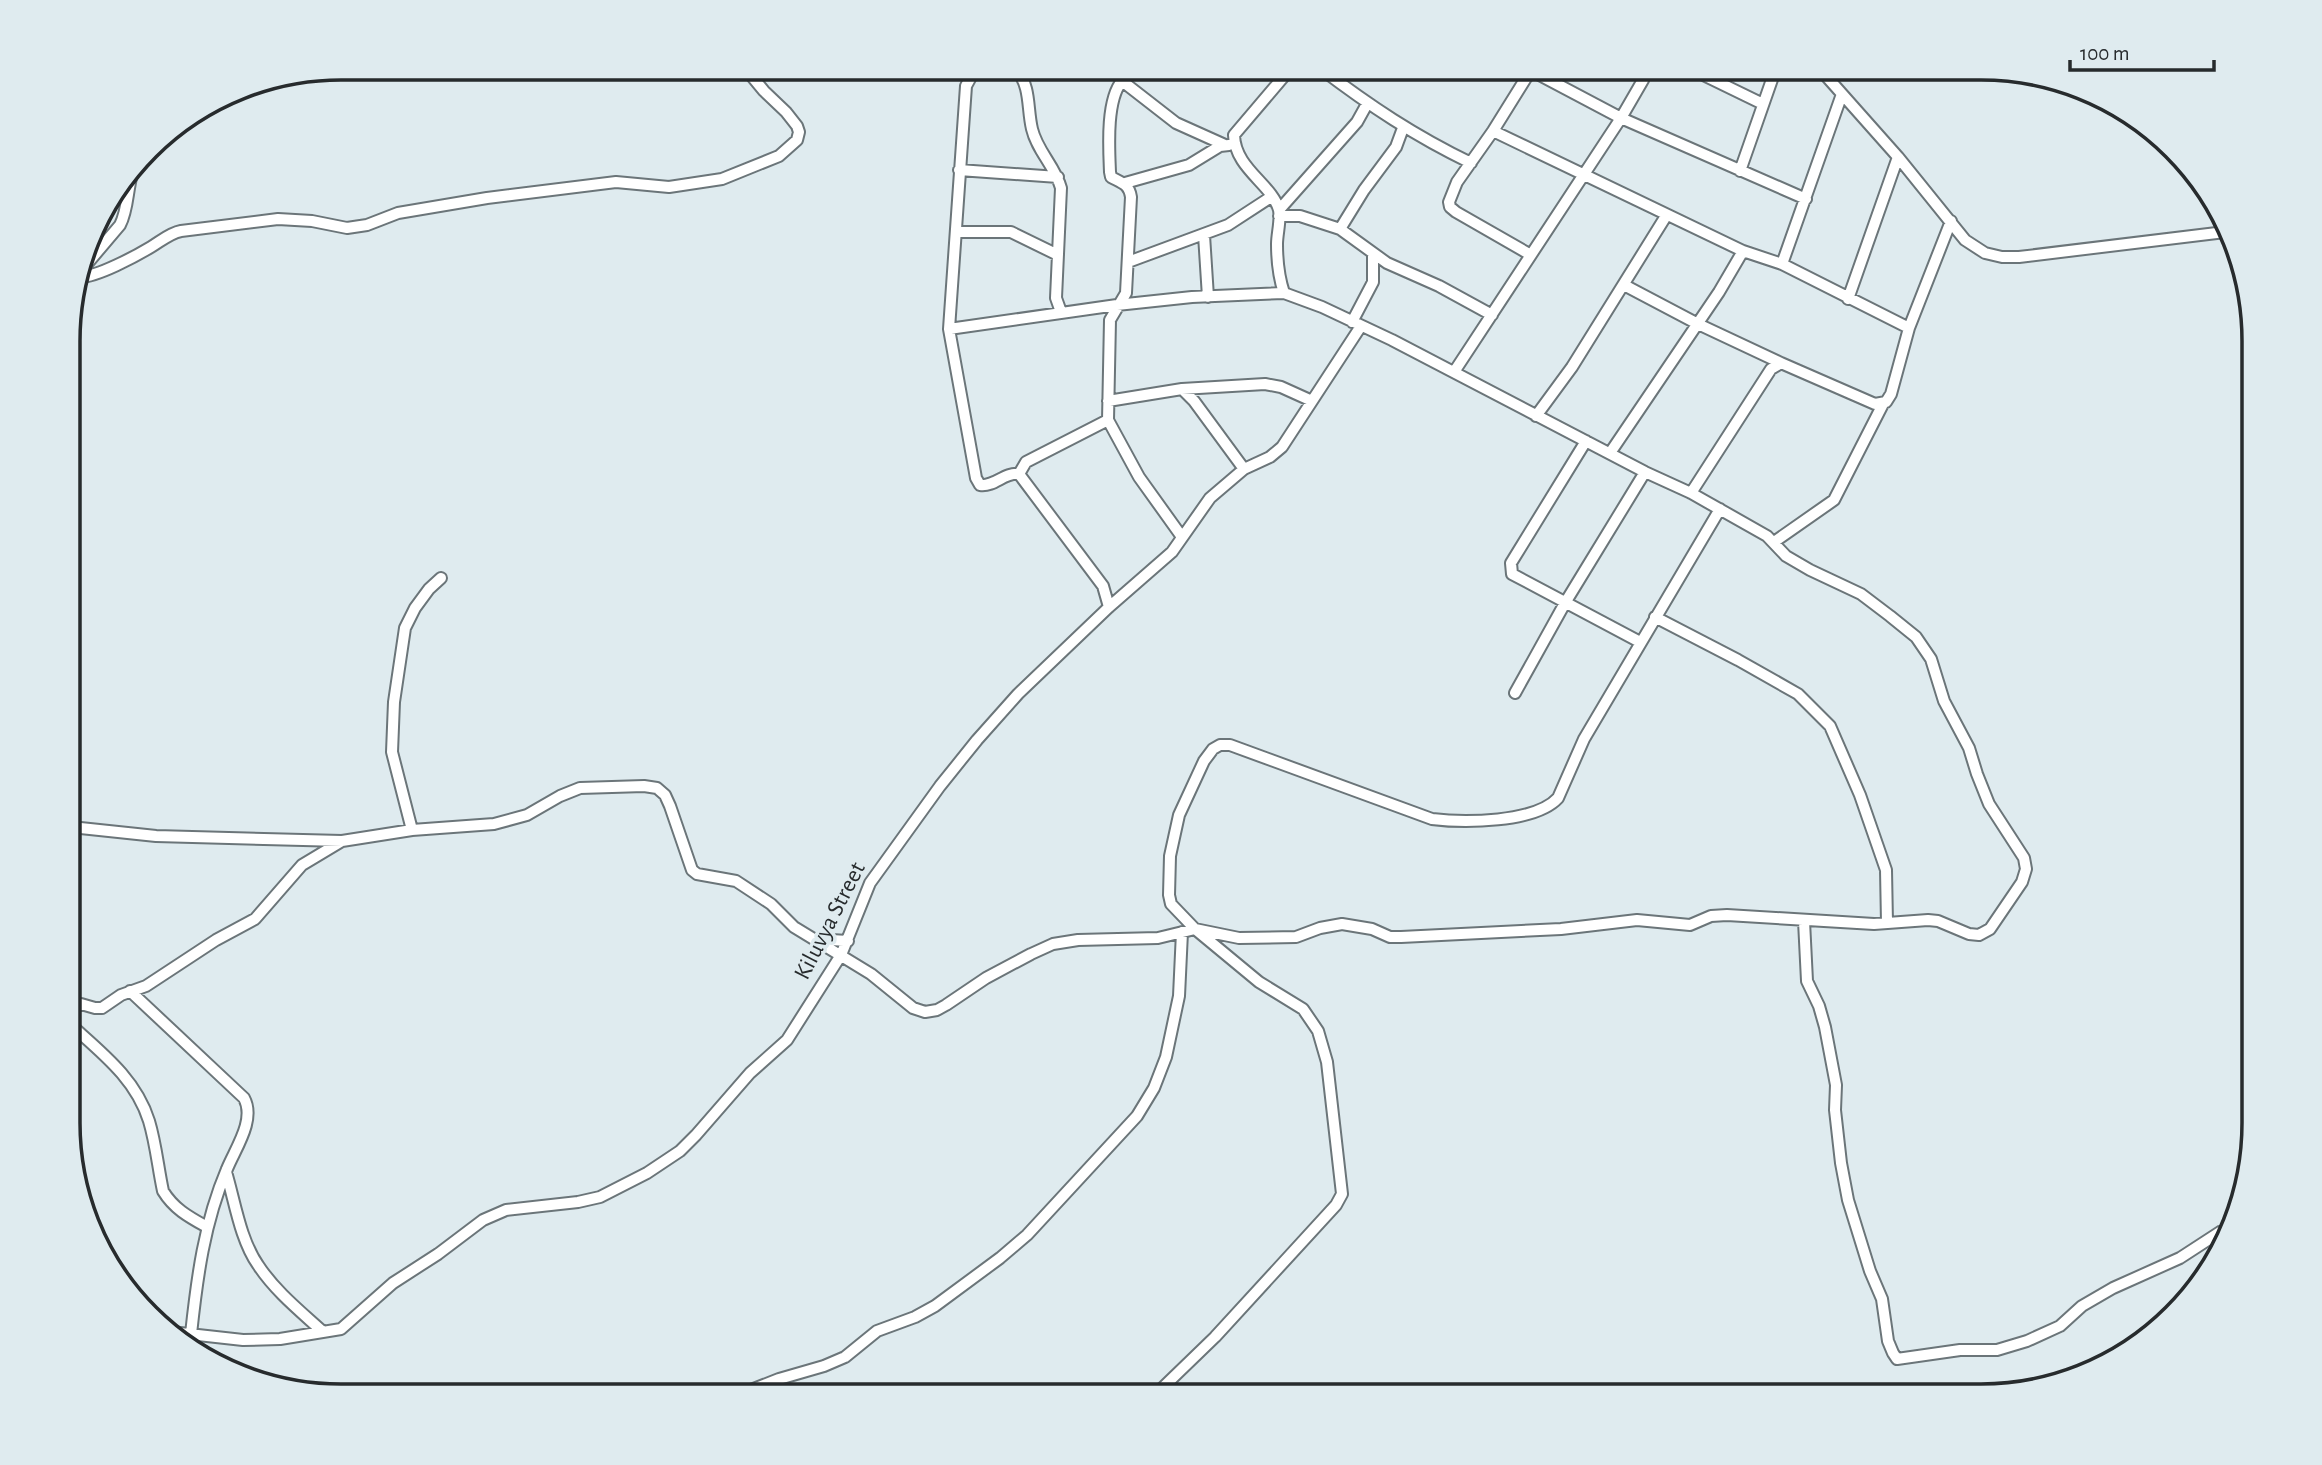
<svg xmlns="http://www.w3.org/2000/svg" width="2322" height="1465" viewBox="0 0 2322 1465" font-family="'Alegreya Sans',sans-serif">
	<rect width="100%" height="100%" fill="#dfebef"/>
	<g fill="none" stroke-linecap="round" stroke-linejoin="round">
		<g stroke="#6b7579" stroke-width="14">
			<path id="minor" d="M1140,68C1135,71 1126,76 1122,81C1106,100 1109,148 1110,172L1111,177C1122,183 1129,184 1131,197L1126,293L1110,320L1108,420L1139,477L1182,537
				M1320,68C1370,106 1415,136 1471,163
				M1507,68L1526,78
				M1689,68L1763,104
				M1819,68L1898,157L1965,240L1985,253L2002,257H2019L2225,232
				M1017,70C1031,88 1027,108 1032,129C1037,151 1055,166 1061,188L1056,298L1061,312
				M1076,72L979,69L972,75L966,86L949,329L976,478L980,485C995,487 1004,472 1019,474L1103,586L1109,607
				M1534,72L1621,118L1806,199
				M1122,81L1176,123L1225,145
				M1493,131L1743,251L1782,264L1909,328
				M959,170L1058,177
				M1740,171L1776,68
				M1125,183L1189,165L1220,146L1229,145
				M1279,210L1357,122L1367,104
				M1279,216H1300L1340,229L1387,263L1439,286L1492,315
				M1340,229L1364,190L1396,147L1403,128
				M957,232H1011L1058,255
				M1204,235L1208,297
				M1531,255L1456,212L1450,207L1449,202L1457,182L1493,131L1526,78L1535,68
				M1128,262L1228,225L1271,197
				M1782,264L1842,94
				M81,271L120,225C128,210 127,191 132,174
				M80,277C97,277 136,256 151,247C161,241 170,233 181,231L278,219L312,221L347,228L367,225L398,213L487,198L616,182L669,187L722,179L779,156L797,140L799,132L797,126L786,112L764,91L745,68
				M1624,285L1698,324L1781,363
				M1848,299L1898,157
				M1352,322L1373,282V254
				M949,329L1117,305L1192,297L1284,293
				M1454,372L1621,118L1643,80L1646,68
				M1182,389L1194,401L1244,469
				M1108,401L1182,389L1265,384L1281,387L1312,401
				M1536,416L1572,367L1666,216
				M1586,441L1511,563L1512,574L1640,642
				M1610,453L1719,292L1743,251
				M1019,474L1026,462L1108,420
				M1691,493L1771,369L1781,363L1875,404L1886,402L1891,394L1909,328L1951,221
				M1774,542L1834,500L1883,404
				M1655,617L1738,660L1798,694L1830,726L1860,795L1886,870L1887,923
				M1515,693L1565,603L1645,472
				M71,827L156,836L342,841L412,830L494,824L527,815L560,796L580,788L644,786L657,788L665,795L670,806L692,870L697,874L736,881L771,904L794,927L871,974L913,1008L925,1012L937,1010L946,1005L986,978L1031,954L1053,944L1078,940L1158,938L1195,929L1239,938L1296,937L1320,928L1342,924L1372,929L1390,937H1401L1561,929L1637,920L1690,925L1711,916L1727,915L1874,924L1928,920L1938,921L1969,934L1979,935L1990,929L2022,882L2026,869L2024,858L1989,804L1977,774L1969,748L1944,701L1931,659L1916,637L1890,616L1861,594L1810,570L1786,556L1767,536L1691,493L1645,472L1392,340L1322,307L1284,293C1279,278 1277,260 1277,244C1277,234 1281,220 1279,210C1272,184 1235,169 1234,135L1291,68
				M412,830L392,752L394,702L405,628L415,608L429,589L441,578
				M1804,921L1807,981L1819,1006L1825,1027L1836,1085L1835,1110L1841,1163L1848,1200L1870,1271L1882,1299L1888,1341L1893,1353L1897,1359L1960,1350H1997L2027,1341L2060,1326L2082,1306L2113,1288L2180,1258L2220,1232L2229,1231
				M814,939L848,941
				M130,991L244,1098C256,1120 235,1149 227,1169C204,1223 197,1278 191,1334
				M71,1007L81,1004L95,1008H102L121,995L146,986L216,940L255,919L302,865L342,841
				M71,1025C102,1053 136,1079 149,1121C156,1144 158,1168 163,1191C174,1209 189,1217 207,1227
				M226,1172C235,1202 240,1239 258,1265C275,1291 300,1311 323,1332
				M171,1332L243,1340L280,1339L341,1329L393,1283L438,1254L483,1220L506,1210L578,1202L600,1197L647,1173L680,1151L696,1135L750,1073L787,1040L841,955L870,883L940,786L977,740L1018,694L1109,607L1172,552L1210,498L1244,469L1270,457L1282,447L1361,326
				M1154,1396L1215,1337L1336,1205L1342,1194L1327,1062L1318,1031L1303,1009L1259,982L1195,929L1171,904L1169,895L1170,856L1179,815L1204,761L1213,749L1220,745H1230L1432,819C1463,823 1535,823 1558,798L1584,739L1720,509
				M733,1397L779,1379L824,1366L845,1357L877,1331L915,1317L935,1306L1000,1258L1027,1235L1137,1116L1154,1088L1166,1057L1179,996L1182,932"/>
		</g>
		<use href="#minor" stroke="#fff" stroke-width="10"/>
	</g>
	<g text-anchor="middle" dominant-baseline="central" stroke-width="7" stroke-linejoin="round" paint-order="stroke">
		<g font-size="24" fill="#272b2d" stroke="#dfebef">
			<text transform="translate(830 921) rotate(-63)">Kiluvya Street</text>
		</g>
	</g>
	<path d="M0 0H2322V1465H0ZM341 80H1981A261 261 0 0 1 2242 341V1123A261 261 0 0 1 1981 1384H341A261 261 0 0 1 80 1123V341A261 261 0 0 1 341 80Z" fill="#dfebef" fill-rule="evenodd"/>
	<path fill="none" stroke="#272b2d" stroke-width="3.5" d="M341 80H1981A261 261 0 0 1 2242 341V1123A261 261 0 0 1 1981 1384H341A261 261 0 0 1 80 1123V341A261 261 0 0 1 341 80Z"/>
	<path d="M2070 60v10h144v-10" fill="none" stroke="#272b2d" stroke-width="3.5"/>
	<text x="2080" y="60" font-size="21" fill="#272b2d" stroke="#dfebef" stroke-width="5" paint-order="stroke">100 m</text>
</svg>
